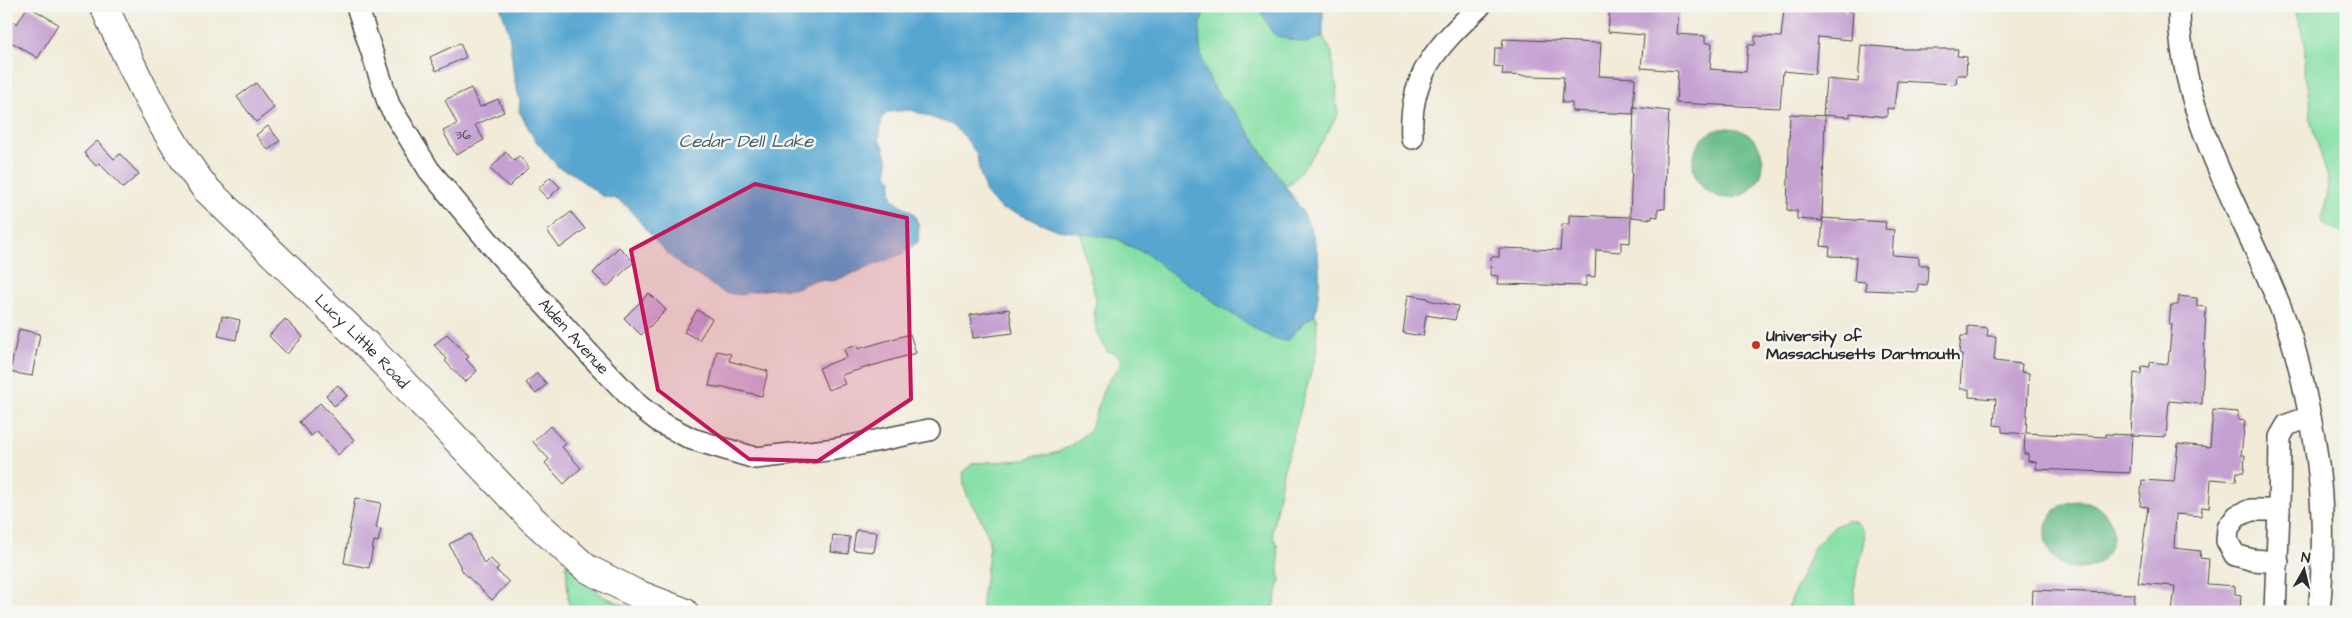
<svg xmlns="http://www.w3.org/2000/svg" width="2352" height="618" viewBox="0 0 2352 618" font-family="'Architects Daughter',sans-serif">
	<rect width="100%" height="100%" fill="#f6f6f2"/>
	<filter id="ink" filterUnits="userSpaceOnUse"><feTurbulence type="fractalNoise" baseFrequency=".02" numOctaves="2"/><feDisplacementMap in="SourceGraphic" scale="10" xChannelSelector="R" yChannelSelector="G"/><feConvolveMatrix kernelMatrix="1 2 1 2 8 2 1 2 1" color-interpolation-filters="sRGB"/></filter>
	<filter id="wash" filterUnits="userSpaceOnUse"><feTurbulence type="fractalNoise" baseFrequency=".0096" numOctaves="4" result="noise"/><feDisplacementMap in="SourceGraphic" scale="20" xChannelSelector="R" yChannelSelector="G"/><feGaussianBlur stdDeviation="1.12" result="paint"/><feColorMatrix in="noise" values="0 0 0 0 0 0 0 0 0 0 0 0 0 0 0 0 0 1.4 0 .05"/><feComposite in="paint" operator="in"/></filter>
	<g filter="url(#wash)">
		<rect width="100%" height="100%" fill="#f1ebd8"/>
		<path fill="#86e0a6" stroke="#588668" d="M1207,6H1258L1306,43L1323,36L1332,53L1333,72L1337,87L1336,100L1338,114L1321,144L1292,183L1287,186C1270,166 1258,144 1243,123C1236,112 1226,104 1218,93C1200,69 1193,34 1207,6Z
			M2294,6H2346V235L2325,225L2321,219L2327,197L2328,178L2311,123L2310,97L2304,73L2305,43Z
			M1082,232L1118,239L1125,244L1148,253L1168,271L1200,291L1216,304L1287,341L1303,323L1315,315L1317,322L1316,355L1283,472L1272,534L1277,545L1280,580L1272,612H982C981,589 990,565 989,542C986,516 959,499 964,471L973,463L1026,460C1033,455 1036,456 1044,455C1058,454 1069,447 1079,439C1082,436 1088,432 1090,428C1102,406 1098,386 1119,368L1121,360L1116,353L1108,352L1097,335L1094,315L1096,299L1084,252Z
			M1846,521C1874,521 1863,551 1858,568C1854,582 1854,597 1854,612H1786L1814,547L1833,527Z
			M566,562L604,597L643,612H569Z"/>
		<path fill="#6cbe8b" stroke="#4c745b" d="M1693 163a35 35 0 1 1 70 0a35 35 0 1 1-70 0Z
			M2045 535a34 34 0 1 1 68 0a34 34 0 1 1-68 0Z"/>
		<path fill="#56a6d0" stroke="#40687e" d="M500,6H1207C1193,34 1200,67 1217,92C1224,102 1234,111 1242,121C1251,134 1259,149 1268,162C1282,183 1299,202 1309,225C1322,254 1321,285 1315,315L1303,323L1287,341L1271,338L1216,304L1200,291L1168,271L1148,254L1125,244L1118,239L1058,230L1014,212L1001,209L986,194L979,169L977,155L965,137L952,125L911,110L889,112L882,117L879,140L883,145L888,161L887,174L892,180L891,191L893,199L914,214L919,226L918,242L902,254L834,281L815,280L796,288L773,289L748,292L743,295L725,293L681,266L657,243L628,207L616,199L602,196L570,172L559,168L535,140L519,111L520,101L514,78L509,32Z
			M1258,6H1323V36L1306,43L1278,37L1272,32Z"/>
		<g id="blocks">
			<path fill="#c5a1d2" d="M28,6L58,24L38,58L6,39V17L17,24Z
				M1610,6H1670V8L1679,9L1677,34L1705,36V43H1712L1710,69L1746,72L1748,45H1755V36L1781,37L1784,10H1791V6H1844V11L1853,12L1851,40L1818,37L1815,74L1783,71L1780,108L1676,103L1678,71L1641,68L1644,35L1608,32Z
				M1503,39L1601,43L1599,76L1635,78L1633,114L1572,111V103H1562L1564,77L1502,75L1503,67L1494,66L1495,48H1502Z
				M460,43L466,57L436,71L430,57Z
				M1861,45L1904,49H1958L1957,56L1967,57L1966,75H1957L1956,84L1897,81L1894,109L1887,108V117L1850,113V117L1823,115L1826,79L1858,82Z
				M256,83L274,108L256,122L237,97Z
				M471,88L480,107L498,99L504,112L475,125L484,140L456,155L443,131L457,124L445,100Z
				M1634,107L1669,111L1666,155L1665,209L1658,208V217L1652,216V219L1631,217L1630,243L1621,242V252L1596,250L1595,277L1586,276V286L1497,284L1498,276L1490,275L1491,257H1499V248L1560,250L1562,224H1569V215L1630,217Z
				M1790,114L1825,116L1822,221L1797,219V211L1787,210Z
				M268,126L280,141L268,150L256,135Z
				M97,141L114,159L120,154L139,174L123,188L99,163L96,166L84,153Z
				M506,152L514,161L519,156L529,167L509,187L490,169Z
				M550,177L560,187L548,199L538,189Z
				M571,212L585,229L560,248L547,231Z
				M1823,218L1886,222L1885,229L1894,230L1892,255L1919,257V265H1928L1927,285L1918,284V292L1865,290L1866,282L1854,281L1856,257L1829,256L1830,247L1821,246Z
				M619,247L634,262L607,287L593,273Z
				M649,293L666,310L641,335L624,318Z
				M1408,295L1428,298V300L1458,306L1455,320L1426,315L1423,336L1403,333Z
				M2178,296L2197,298V306L2206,307L2202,404L2169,401L2166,437L2131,435L2134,373L2141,374L2142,366L2150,367V362L2168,364L2172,324H2169L2171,305H2178Z
				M1009,309L1013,333L973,338L970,315Z
				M697,310L712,319L699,340L684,332Z
				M222,316L240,320L236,340L218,336Z
				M285,319L303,337L287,354L269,336Z
				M1968,326L1988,328L1987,336H1996L1994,361L2022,364L2021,372L2029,373L2026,433L2106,437V434L2132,435L2130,473L2036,469V462L2028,461V454H2024L2025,434L2002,432V426L1994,425L1996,399L1969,397V389H1960L1962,354H1959L1961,336H1968Z
				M19,329L40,334L32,376L10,372Z
				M447,334L469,357L466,359L477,371L465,382L445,361L447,359L434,345Z
				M910,334L916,353L841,375L845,384L828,390L819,368L847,357L844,349L858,345V349Z
				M717,351L731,354L729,361L768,371L762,396L723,387V388L709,386Z
				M537,373L547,384L536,394L526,383Z
				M338,385L347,396L334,406L326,395Z
				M320,403L354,440L338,455L317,431L311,436L299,422Z
				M2213,410L2238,412V420L2245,421L2241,455H2245L2244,472H2237L2236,481L2211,479L2209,508L2202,507L2201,516L2176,514L2174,548L2201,551L2200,558L2209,559L2207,584L2235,586V594L2241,595L2240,612H2172L2175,586L2138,583L2148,507L2140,506L2142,480L2174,482L2178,444L2210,447Z
				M550,426L566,444L562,447L581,468L564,484L545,463L549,459L533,442Z
				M355,498L381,503L376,528L381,529L378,542L374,541L369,568L344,563Z
				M856,530L877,532L874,552L853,550Z
				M470,534L484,564L490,558L499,567L496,570L509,582L492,600L463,572L449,544Z
				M833,535L850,537L848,554L831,552Z
				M2033,590L2135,594L2133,612H2032Z"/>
		</g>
	</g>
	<g filter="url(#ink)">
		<use href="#blocks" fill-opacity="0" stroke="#494845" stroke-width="1"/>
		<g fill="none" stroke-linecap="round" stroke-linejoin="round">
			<g stroke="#494845" stroke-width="24">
				<g id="street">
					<path id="s1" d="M357,6L389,105L429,170L499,254L592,357L638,405L661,423L692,439L755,458L836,449L929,430"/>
					<path d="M2179,6C2178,116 2245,214 2283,314C2296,348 2303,382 2310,417"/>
					<path d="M1412,138C1408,75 1438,46 1480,6"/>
					<path d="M2279,510L2280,437L2287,425L2310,417C2324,481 2325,547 2319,612"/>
					<path d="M2275,612L2279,510H2251L2237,516L2228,528L2227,541L2235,555L2253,560L2278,562"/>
				</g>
			</g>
			<g stroke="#494845" stroke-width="30">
				<g id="secondary">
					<path id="s2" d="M104,6C133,70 162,133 205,188L367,345L532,519L586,568L635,593L684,612"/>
				</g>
			</g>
			<use href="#street" stroke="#fff" stroke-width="21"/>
			<use href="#secondary" stroke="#fff" stroke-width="28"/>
		</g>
	</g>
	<path fill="#c2185b" fill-opacity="0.2" stroke="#c2185b" stroke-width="4" stroke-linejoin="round" d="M755,184L907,218L911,399L818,461L749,459L658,390L631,250Z"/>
	<circle fill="#c8321e" stroke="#f6f6f2" stroke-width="2" cx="1756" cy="345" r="5"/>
	<g text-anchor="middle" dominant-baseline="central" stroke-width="5" stroke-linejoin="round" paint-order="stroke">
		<g font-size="14" fill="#524855">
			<text x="463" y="135">36</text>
		</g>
		<g font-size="16" fill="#2b2b2b" stroke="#f6f6f2">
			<text stroke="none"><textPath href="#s1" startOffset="401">Alden Avenue</textPath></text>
			<text stroke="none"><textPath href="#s2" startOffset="428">Lucy Little Road</textPath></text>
		</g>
		<g font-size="16" font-weight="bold" fill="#2b2b2b" stroke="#f6f6f2" text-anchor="start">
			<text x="1766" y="336">University of<tspan x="1766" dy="18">Massachusetts Dartmouth</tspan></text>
		</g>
		<g font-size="18" font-style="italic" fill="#3c5c6d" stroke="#f6f6f2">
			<text x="746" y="141">Cedar Dell Lake</text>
		</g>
	</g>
	<rect width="2352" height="618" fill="none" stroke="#f6f6f2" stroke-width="25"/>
	<g transform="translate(2304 570) rotate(8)" stroke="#f6f6f2" stroke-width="4" paint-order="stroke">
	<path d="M0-4L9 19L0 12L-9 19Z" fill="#2b2b2b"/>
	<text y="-8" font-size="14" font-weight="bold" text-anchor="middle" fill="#2b2b2b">N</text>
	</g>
</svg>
